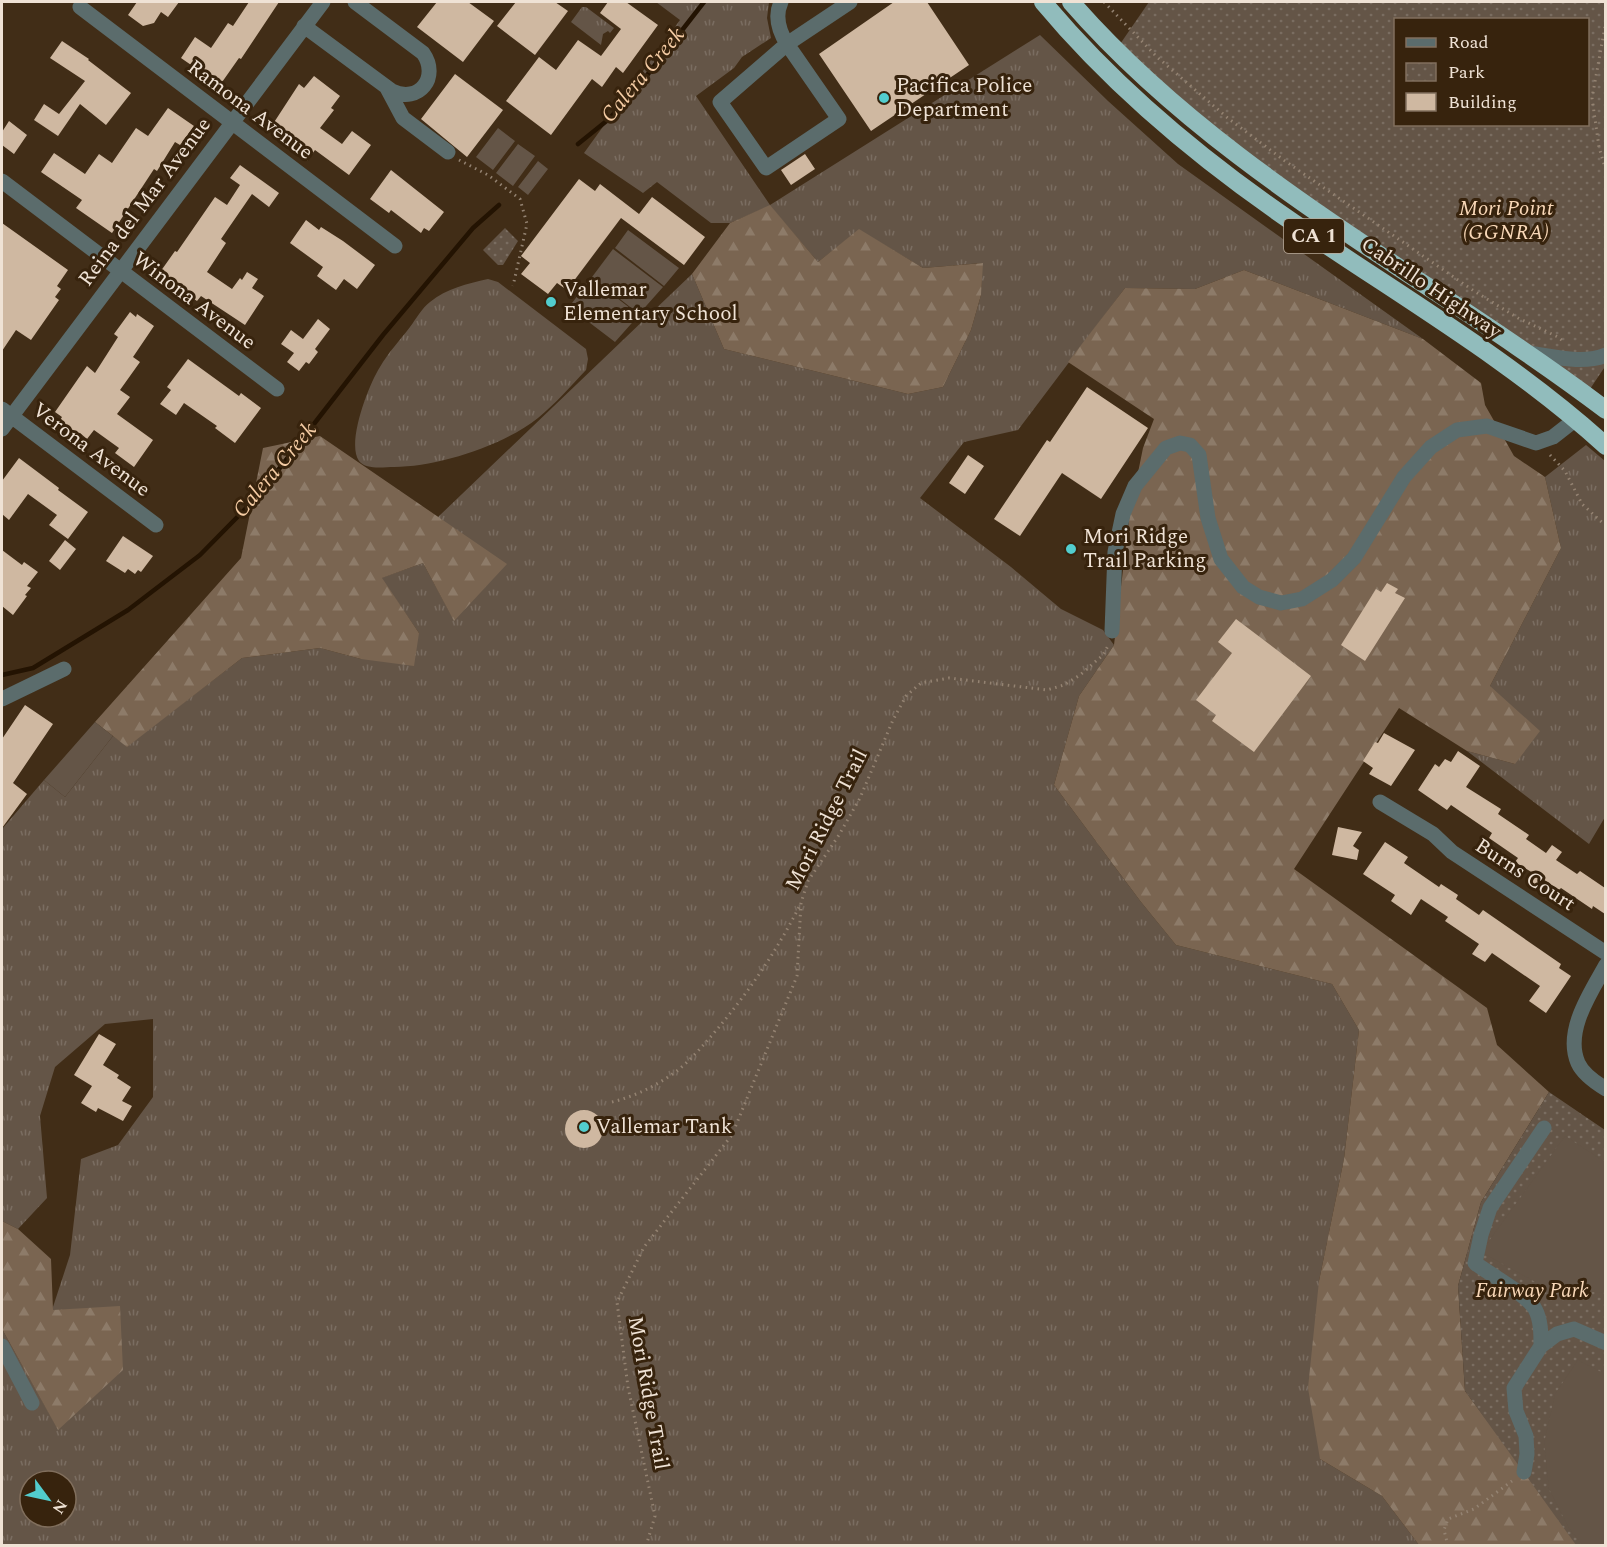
<svg xmlns="http://www.w3.org/2000/svg" width="1607" height="1547" viewBox="0 0 1607 1547" font-family="Spectral,serif">
	<defs>
		<pattern id="grass-tufts" width="24" height="20" patternUnits="userSpaceOnUse" patternTransform="scale(1.5)"><rect width="24" height="20" fill="#645547"/><path d="M3 7l-1-3M5 7V3M7 7l1-3M15 17l-1-3M17 17v-4M19 17l1-3" fill="none" stroke="#7a6d61"/></pattern>
		<pattern id="forest-firs" width="22" height="20" patternUnits="userSpaceOnUse" patternTransform="scale(1.5)"><rect width="22" height="20" fill="#7a6551"/><path d="M5 1l3.5 6h-7zM16 11l3.5 6h-7z" fill="#8d7b69"/></pattern>
		<pattern id="park-dots" width="8" height="8" patternUnits="userSpaceOnUse" patternTransform="scale(1.5)"><rect width="8" height="8" fill="#645547"/><path d="M2 2h.1M6 6h.1" fill="none" stroke="#7a6d61" stroke-width="1.8" stroke-linecap="round"/></pattern>
	</defs>
	<rect width="100%" height="100%" fill="#412d17"/>
	<path fill="url(#grass-tufts)" fill-rule="evenodd" d="M656,2H769L767,18L771,38L742,57L734,68L696,96L770,205L1040,35L1108,101L1178,164L1423,339L1244,270L1195,289L1125,288L1018,430L964,442L920,498L1011,567L1061,609L1103,630L1114,645L1079,696L1054,785L1141,902L1176,945L1332,984L1359,1030L1344,1159L1319,1281L1320,1459L1382,1496L1419,1545H2V1329L58,1429L52,1310L70,1255L81,1159L118,1145L153,1097V1019L105,1024L55,1067L40,1116L47,1198L18,1229L2,1221V829L44,780L65,797L113,736L127,746L242,658L320,648L361,659L419,633L381,578L423,563L454,620L438,517L692,274L724,349L908,394L943,387L971,330L981,295L982,263L923,268L859,230L818,262L770,206L730,223H711L657,182L643,193L584,153L680,20ZM30,1481H66V1517H30Z
		M582,7H586L614,28L610,33L608,31L603,34L601,45L571,22Z
		M488,279L498,282L586,349L588,359L586,370C571,386 555,404 538,418C503,446 437,467 394,467C383,467 366,470 359,461C346,443 369,384 380,367C388,353 400,340 410,327C416,319 422,308 430,302C447,288 467,284 488,279Z
		M1586,445L1605,461V817L1589,844L1467,751L1515,764L1490,686L1561,548L1545,477Z"/>
	<path fill="url(#forest-firs)" d="M770,205L818,262L859,229L923,268L983,263L981,295L971,330L943,387L908,394L724,349L692,274L730,223Z
		M1244,270L1423,339L1481,383L1485,405L1514,456L1545,477L1561,548L1490,686L1540,731L1515,764L1467,751L1399,708L1294,869L1487,1008L1497,1045L1549,1092L1481,1202L1458,1286L1465,1391L1580,1545H1419L1382,1496L1320,1459L1308,1388L1319,1281L1344,1159L1359,1030L1332,984L1176,945L1141,902L1054,785L1079,696L1114,645L1130,512L1143,448L1154,419L1068,362L1125,288L1195,289Z
		M320,436L507,564L454,621L423,563L382,578L419,633L414,666L361,659L320,648L242,658L127,747L95,722L241,558L263,448Z
		M2,1221L18,1229L51,1259L53,1310L120,1306L123,1370L58,1430L2,1329Z"/>
	<path fill="url(#park-dots)" fill-rule="evenodd" d="M1149,2H1605L1606,365L1586,395L1303,201L1116,50ZM1396,20H1588V124H1396Z
		M505,228L518,241L503,265H498L483,250Z
		M1549,1092L1605,1130V1545H1576L1465,1391L1458,1286L1481,1202Z"/>
	<path fill="#645547" d="M498,128L515,141L493,170L476,157Z
		M518,144L535,156L513,186L496,173Z
		M538,161L548,169L528,195L518,187Z
		M628,230L679,268L664,286L615,248Z
		M613,249L663,287L639,314L592,277Z
		M591,278L639,315L615,342L569,307Z
		M95,722L113,736L65,797L44,780Z
		M1565,1136L1605,1162V1292L1602,1293L1541,1285L1481,1252Z
		M1578,1360L1605,1374V1545H1582L1569,1528L1549,1489L1544,1443L1555,1394Z"/>
	<g fill="none" stroke-linecap="round" stroke-linejoin="round">
		<path stroke="#231302" stroke-width="4.5" d="M578,144L609,119L641,83L704,2
			M2,675L33,668L128,610L200,555L258,496L383,335L473,228L499,205"/>
	</g>
	<path fill="#cfb8a1" d="M137,2H179L168,17L161,12L154,23L143,26L128,15Z
		M249,2H279L241,59L239,58L220,85L181,58L195,37L211,48L228,23L233,26Z
		M437,2H468L494,21L463,62L417,27Z
		M516,2H555L568,11L535,55L497,26Z
		M608,2H626L658,25L623,73L616,67L602,87L592,79L551,135L506,101L539,57L556,70L578,40L601,56L621,29L600,13Z
		M894,2H927L969,65L871,131L819,54Z
		M62,41L89,59L88,60L131,93L106,125L80,104L58,136L34,120L44,104L59,114L85,81L50,58Z
		M455,74L503,110L467,157L421,119Z
		M314,76L340,96L331,108L334,110L320,128L342,144L352,131L371,145L349,175L315,150L307,161L296,152L299,147L271,127L299,84L304,88Z
		M168,108L194,126L180,145L175,142L157,171L154,169L112,233L76,208L82,200L41,172L54,153L85,174L99,154L112,163L136,128L148,136Z
		M9,121L27,135L14,154L2,145V132Z
		M805,154L815,169L791,185L781,170Z
		M240,165L279,193L269,207L252,194L221,239L226,243L207,272L232,289L240,278L242,280L247,272L258,279L252,288L264,296L245,325L201,296L197,301L158,275L175,251L177,252L215,197L227,205L240,185L230,178Z
		M391,170L444,212L429,231L424,228L421,233L391,210L389,213L370,199Z
		M579,179L595,191L600,184L639,214L652,197L705,237L684,265L621,218L567,290L557,283L548,294L521,274L530,263L521,256Z
		M306,220L319,230L321,227L343,241L375,265L357,289L344,279L336,290L317,276L323,267L290,243Z
		M2,223L68,270L57,286L61,289L55,297L59,300L31,340L16,330L2,351Z
		M130,312L136,317L137,314L154,326L133,357L140,362L120,390L130,397L117,414L153,440L134,467L115,453L119,448L94,430L87,439L80,433L75,440L56,427L62,417L55,412L87,366L95,373L118,337L114,334Z
		M318,319L330,329L315,349L318,352L309,364L306,362L299,371L287,362L294,353L281,344L291,330L303,339Z
		M188,359L239,396L241,393L261,408L235,443L215,428L217,426L184,403L176,415L160,404L171,390L167,387Z
		M1087,387L1148,428L1101,499L1062,473L1020,536L994,519L1047,440L1050,442Z
		M968,455L984,466L965,494L949,483Z
		M19,458L59,488L58,490L88,512L68,539L49,525L57,515L28,494L9,520L2,514V481Z
		M123,536L153,556L141,572L138,570L135,574L128,569L125,573L106,561Z
		M65,540L76,549L60,570L49,561Z
		M2,550L22,565L24,562L38,572L27,586L31,588L25,595L27,596L13,615L2,606Z
		M1387,583L1398,589L1395,593L1405,598L1365,661L1341,645L1376,589L1381,592Z
		M1236,619L1311,676L1254,752L1212,721L1216,715L1196,700L1232,653L1218,642Z
		M25,705L53,724L13,783L27,794L2,828V739Z
		M1384,733L1415,750L1391,786L1369,774L1373,768L1363,761L1375,742L1378,743Z
		M1458,751L1480,766L1466,787L1501,809L1498,814L1529,835L1526,839L1546,853L1552,845L1562,852L1556,860L1577,874L1580,871L1605,888V914L1593,906L1592,909L1561,888L1559,890L1543,879L1537,888L1527,882L1533,873L1515,862L1518,858L1489,838L1492,833L1451,805L1447,810L1418,790L1435,764L1439,767L1445,759L1451,762Z
		M1338,827L1362,832L1353,846L1359,850L1357,860L1332,855Z
		M1385,842L1408,857L1404,863L1439,887L1441,884L1458,895L1456,899L1479,915L1483,910L1561,964L1559,968L1571,976L1546,1013L1529,1001L1540,986L1492,953L1485,962L1472,954L1479,944L1445,921L1448,917L1421,899L1411,915L1391,901L1395,895L1363,874Z
		M99,1034L116,1044L103,1065L119,1075L117,1078L131,1087L122,1101L132,1106L123,1121L98,1108L96,1112L81,1103L92,1086L74,1075Z
		M565 1129a19 19 0 1 1 38 0a19 19 0 1 1-38 0Z"/>
	<g fill="none" stroke-linecap="round" stroke-linejoin="round">
		<path stroke="#948372" stroke-width="3" stroke-dasharray="1.5 4.5" stroke-linecap="butt" d="M1104,2L1157,57L1229,119L1285,161L1474,291L1518,318L1558,337L1564,342
			M1606,21L1592,98L1599,147L1606,171
			M459,160L488,175L520,199L527,224L513,286
			M1550,455L1565,471L1582,504L1606,526
			M612,1102C636,1096 658,1085 678,1070C693,1058 706,1042 719,1027C750,990 778,949 800,905
			M646,1546L655,1516L628,1387L617,1302L644,1247L732,1135L797,976L801,903L808,881L839,835L860,798L893,720L906,696L921,683L949,678L1047,690L1064,685L1080,675L1103,655L1109,644
			M1448,1546L1444,1530L1448,1519L1474,1509L1512,1481"/>
		<path stroke="#5b6c6c" stroke-width="15" d="M781,2C774,17 779,31 787,44L850,2
			M80,7L395,246
			M304,26L392,91C419,104 440,77 423,53L355,2
			M787,44L839,119L766,168L720,102Z
			M387,88L403,118L448,152
			M2,181L277,389
			M1529,353C1552,356 1583,365 1606,355
			M2,409L156,525
			M2,429L323,2
			M1112,631L1115,552L1123,514L1135,486L1166,448L1180,443L1190,445L1199,455L1208,518L1221,559L1243,587L1259,597L1281,603L1302,599L1332,580L1354,558L1404,477L1431,447L1457,430L1487,426L1536,443L1553,437L1576,419
			M2,699L64,669
			M1380,802L1433,834L1452,852L1606,953
			M1606,965C1591,992 1564,1031 1578,1063C1583,1074 1596,1083 1606,1089
			M2,1346L32,1403
			M1541,1346C1541,1333 1541,1320 1535,1309C1528,1295 1489,1274 1475,1263L1481,1235L1490,1208L1544,1128
			M1524,1472L1527,1454L1526,1436L1516,1411L1514,1388L1541,1346L1557,1334L1574,1329L1606,1343"/>
		<path stroke="#91bcbc" stroke-width="18" d="M1043,2C1114,87 1199,158 1291,221C1397,294 1510,359 1606,446
			M1071,2C1220,173 1427,275 1606,410"/>
	</g>
	<g fill="#52cdce" stroke="#37230d" stroke-width="2">
		<circle cx="884" cy="98" r="6"/>
		<circle cx="551" cy="302" r="6"/>
		<circle cx="1071" cy="549" r="6"/>
		<circle cx="584" cy="1127" r="6"/>
	</g>
	<g text-anchor="middle" dominant-baseline="central" stroke-width="6" stroke-linejoin="round" paint-order="stroke">
		<rect fill="#37230d" stroke="#b8a999" stroke-width="1.5" x="1284" y="219" width="60" height="34" rx="4.5"/>
		<g font-size="20" font-weight="bold" fill="#efe2d5">
			<text x="1314" y="236">CA 1</text>
		</g>
		<g font-size="21" fill="#efe2d5" stroke="#37230d" text-anchor="start">
			<text x="896" y="86">Pacifica Police<tspan x="896" dy="24">Department</tspan></text>
			<text x="563" y="290">Vallemar<tspan x="563" dy="24">Elementary School</tspan></text>
			<text x="1083" y="537">Mori Ridge<tspan x="1083" dy="24">Trail Parking</tspan></text>
			<text x="596" y="1127">Vallemar Tank</text>
		</g>
		<g font-size="21" fill="#efe2d5" stroke="#37230d">
			<text transform="translate(250 110) rotate(37)">Ramona Avenue</text>
			<text transform="translate(145 202) rotate(-53)">Reina del Mar Avenue</text>
			<text transform="translate(1431 288) rotate(34)">Cabrillo Highway</text>
			<text transform="translate(194 301) rotate(37)">Winona Avenue</text>
			<text transform="translate(91 450) rotate(37)">Verona Avenue</text>
			<text transform="translate(827 820) rotate(-63)">Mori Ridge Trail</text>
			<text transform="translate(1525 875) rotate(33)">Burns Court</text>
			<text transform="translate(648 1393) rotate(80)">Mori Ridge Trail</text>
		</g>
		<g font-size="21" font-style="italic" fill="#f9d8b8" stroke="#37230d">
			<text x="1506" y="209">Mori Point<tspan x="1506" dy="24">(GGNRA)</tspan></text>
			<text x="1532" y="1291">Fairway Park</text>
		</g>
		<g font-size="22" font-style="italic" fill="#f5cca4" stroke="#37230d">
			<text transform="translate(643 75) rotate(-50)">Calera Creek</text>
			<text transform="translate(275 470) rotate(-50)">Calera Creek</text>
		</g>
	</g>
	<rect width="1607" height="1547" fill="none" stroke="#efe2d5" stroke-width="6"/>
	<rect x="1394" y="18" width="195" height="108" fill="#37230d" stroke="#816f5d" stroke-width="1.5"/>
	<rect x="1406" y="38" width="30" height="9" fill="#5b6c6c" stroke="#816f5d" stroke-width="1.5"/>
	<text x="1448" y="48" font-size="18" fill="#efe2d5">Road</text>
	<rect x="1406" y="63" width="30" height="18" fill="url(#park-dots)" stroke="#816f5d" stroke-width="1.5"/>
	<text x="1448" y="78" font-size="18" fill="#efe2d5">Park</text>
	<rect x="1406" y="93" width="30" height="18" fill="#cfb8a1" stroke="#816f5d" stroke-width="1.5"/>
	<text x="1448" y="108" font-size="18" fill="#efe2d5">Building</text>
	<g transform="translate(48 1499) rotate(123)"><circle r="28" fill="#37230d" stroke="#816f5d" stroke-width="1.5"/>
	<path d="M0-4.5L10 22L0 15L-10 22Z" fill="#52cdce"/>
	<text y="-9" font-size="16" font-weight="bold" text-anchor="middle" fill="#efe2d5">N</text>
	</g>
</svg>
